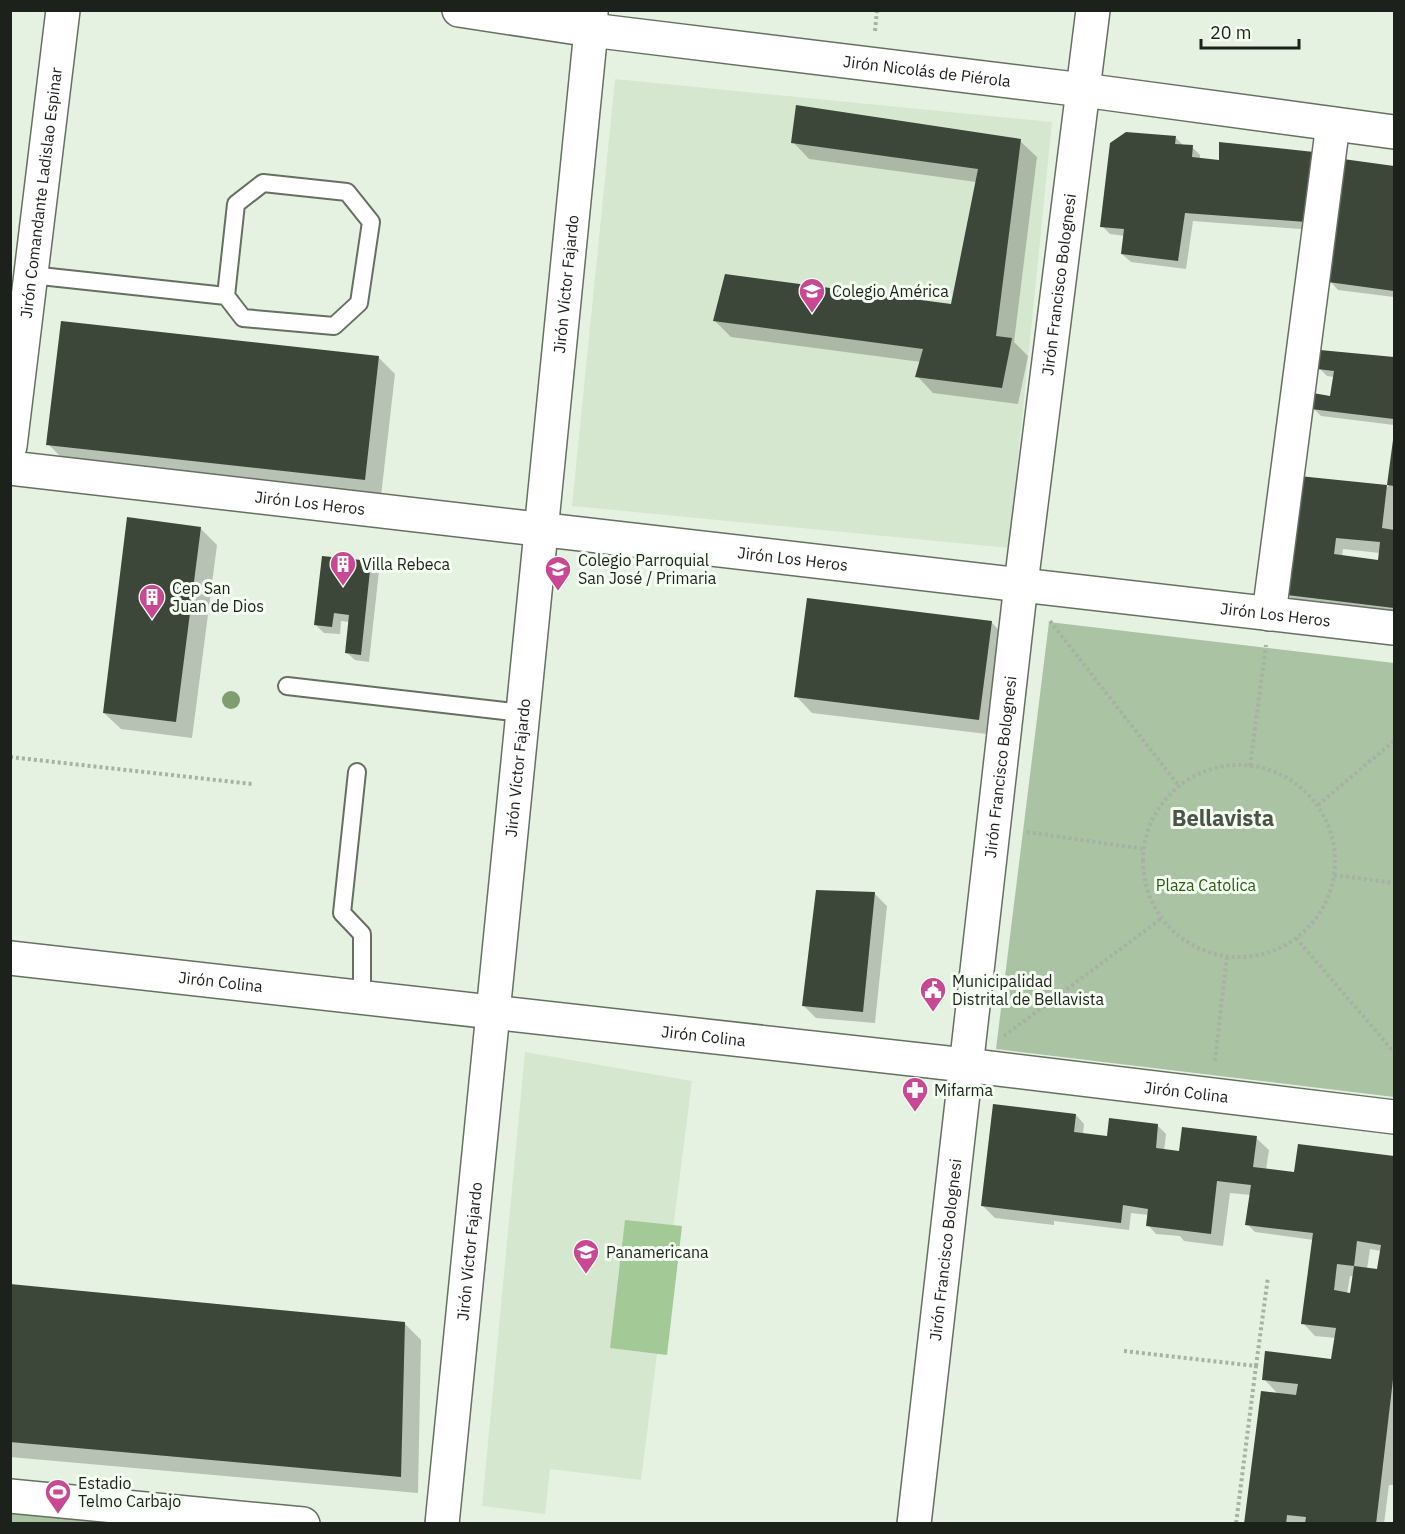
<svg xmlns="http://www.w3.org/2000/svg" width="1405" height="1534" viewBox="0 0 1405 1534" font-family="'IBM Plex Sans',sans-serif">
	<rect width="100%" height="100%" fill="#e5f2e1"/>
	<path fill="#d6e7d0" d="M615,79L1052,122L1009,548L572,506Z
		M525,1052L692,1081L641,1480L550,1469L545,1514L482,1506Z"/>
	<path fill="#aac3a2" d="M1049,622L1394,663V1097L996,1049Z
		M11,1507L201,1523H11Z"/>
	<path fill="#a3ca96" d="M625,1220L682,1226L667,1355L610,1348Z"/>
	<path fill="#0003" fill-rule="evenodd" d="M1176,138L1184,146L1192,147L1200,155V159L1220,162L1221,144L1314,230L1193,221L1186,269L1131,262L1122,254L1125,236L1110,234L1102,226Z
		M1020,141L1037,157L1014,342L1028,356L1018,404L933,393L917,376L921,362L731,337L715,321L952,306L976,182L809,159L793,142Z
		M1345,161L1394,167V297L1338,290L1330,281Z
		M1321,352L1394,359V425L1321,416L1313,408L1332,397L1334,377L1327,376L1319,368Z
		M379,358L395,374L381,496L65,461L48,444Z
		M1394,441V618L1296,603L1288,595L1300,478L1388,487ZM1343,549L1380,553L1379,562L1342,557Z
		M200,528L217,545L192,738L121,729L104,713Z
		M371,563L379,571L369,662L355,660L346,652L350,622L341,621L340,634L324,633L315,624Z
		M991,622L1008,639L995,735L812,713L796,696Z
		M874,893L887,906L875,1023L816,1018L803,1005Z
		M1076,1115L1084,1124L1083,1134L1108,1137L1158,1126L1166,1134L1164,1151L1179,1153L1256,1138L1269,1150L1266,1170L1296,1174L1370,1154L1394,1157V1485H1389L1384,1524H1246L1279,1395L1264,1379L1333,1361L1336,1338L1315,1336L1303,1323L1314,1240L1255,1232L1247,1224L1251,1195L1230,1193L1223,1246L1184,1241L1180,1236L1156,1234L1148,1225L1149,1215L1131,1213L1129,1230L1054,1221V1225L995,1218L982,1205ZM1370,1249L1381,1251L1379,1270L1367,1269ZM1350,1276H1354L1351,1295L1347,1294Z
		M10,1285L404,1323L421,1340L418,1493L10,1457Z"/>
	<path fill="#3c4639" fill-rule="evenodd" d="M796,105L1021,139L996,336L1012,338L1002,388L915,377L923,349L713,321L725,274L951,304L978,169L791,143Z
		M1126,132L1176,136L1175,144L1193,145L1192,157L1219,160V142L1314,152L1306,222L1185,213L1178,261L1121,254L1124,229L1100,227L1110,143Z
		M1343,159L1394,166V291L1328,282Z
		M61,321L379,356L365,480L46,445Z
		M1320,350L1394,357V419L1311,409L1313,393L1330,396L1334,371L1317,369Z
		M1393,440H1394V486L1387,485Z
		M1299,476L1387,485L1382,528L1394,530V608L1287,595ZM1336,538L1380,542L1378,560L1334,554Z
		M127,517L201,527L176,722L103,713Z
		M322,556L371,561L361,655L345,653L349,615L334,613L332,627L314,625Z
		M807,598L992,621L979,720L794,697Z
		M816,890L875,892L863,1012L802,1006Z
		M993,1104L1076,1114L1074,1132L1107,1136L1109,1118L1158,1124L1156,1148L1179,1151L1182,1127L1257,1136L1253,1167L1294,1172L1298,1144L1394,1156V1371L1376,1524H1305L1306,1517L1287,1515L1286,1524H1244L1261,1391L1296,1395L1298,1384L1262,1380L1265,1351L1331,1359L1336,1328L1301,1324L1313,1233L1245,1225L1251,1185L1217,1181L1211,1234L1146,1226L1148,1209L1123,1205L1121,1223L981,1206ZM1357,1241L1381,1245L1377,1269L1354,1266ZM1337,1264L1354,1266L1350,1293L1334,1290Z
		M10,1284L405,1322L401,1477L10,1442Z"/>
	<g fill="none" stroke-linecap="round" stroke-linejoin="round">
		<g stroke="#657061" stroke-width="20">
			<path id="lane" d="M31,275L226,296L243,318L334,326L359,303L371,222L347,192L263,183L236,204L226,296
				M287,686L522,713
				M357,772L342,913L362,934V999"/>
		</g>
		<g stroke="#657061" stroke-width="36">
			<g id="street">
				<path id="s1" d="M459,10L591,30L1083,90L1394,132"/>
				<path id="s2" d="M10,446L63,10"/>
				<path d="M1269,614L1333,124"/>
				<path d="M10,1496L303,1524"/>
				<path id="s3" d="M442,1524L591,30V10"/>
				<path id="s4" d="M914,1524L1021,584L1093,10"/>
			</g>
		</g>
		<g stroke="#657061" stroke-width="36">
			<g id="secondary">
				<path id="s5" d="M10,468L1394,628"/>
				<path id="s6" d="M10,958L965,1065L1394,1117"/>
			</g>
		</g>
		<path stroke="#a7b2a4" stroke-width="4" stroke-dasharray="3 3" stroke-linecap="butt" d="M875,31L877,10
			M1050,621L1179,786
			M10,757L252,784
			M1143 861a96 96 0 1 1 192 0a96 96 0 1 1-192 0Z
			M1250,766L1266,645
			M1318,805L1394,741
			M1027,832L1144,849
			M1334,875L1394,883
			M1296,938L1394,1052
			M1004,1036L1162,918
			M1215,1061L1227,956
			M1124,1351L1256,1366L1236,1524
			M1256,1366L1268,1277"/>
		<use href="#lane" stroke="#fff" stroke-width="16"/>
		<use href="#street" stroke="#fff" stroke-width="33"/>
		<use href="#secondary" stroke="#fff" stroke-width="33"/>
	</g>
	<circle fill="#7e9e70" cx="231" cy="700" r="9"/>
	<defs>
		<g id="school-pin" transform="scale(1.35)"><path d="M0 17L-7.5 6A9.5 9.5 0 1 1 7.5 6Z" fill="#c84893" stroke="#f4fff1"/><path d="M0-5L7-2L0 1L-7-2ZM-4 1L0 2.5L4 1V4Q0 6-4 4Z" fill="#fff"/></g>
		<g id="building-pin" transform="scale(1.35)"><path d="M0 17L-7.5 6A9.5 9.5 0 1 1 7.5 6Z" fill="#c84893" stroke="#f4fff1"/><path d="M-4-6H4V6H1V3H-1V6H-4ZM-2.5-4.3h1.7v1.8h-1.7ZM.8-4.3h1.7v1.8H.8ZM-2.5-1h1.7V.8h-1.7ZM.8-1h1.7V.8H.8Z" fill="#fff"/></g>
		<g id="civic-pin" transform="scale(1.35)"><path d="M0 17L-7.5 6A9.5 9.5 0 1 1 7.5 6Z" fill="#c84893" stroke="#f4fff1"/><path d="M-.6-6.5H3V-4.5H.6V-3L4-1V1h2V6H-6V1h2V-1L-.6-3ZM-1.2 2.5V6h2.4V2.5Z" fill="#fff"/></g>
		<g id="pharmacy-pin" transform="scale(1.35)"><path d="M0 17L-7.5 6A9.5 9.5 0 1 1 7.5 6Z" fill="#c84893" stroke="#f4fff1"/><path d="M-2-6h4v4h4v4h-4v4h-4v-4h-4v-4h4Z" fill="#fff"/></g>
		<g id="stadium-pin" transform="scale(1.35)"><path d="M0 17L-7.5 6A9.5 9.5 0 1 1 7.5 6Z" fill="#c84893" stroke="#f4fff1"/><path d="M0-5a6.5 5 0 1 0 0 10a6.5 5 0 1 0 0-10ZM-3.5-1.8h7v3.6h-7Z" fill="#fff"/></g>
	</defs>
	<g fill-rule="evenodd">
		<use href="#school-pin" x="812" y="291"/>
		<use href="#building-pin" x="343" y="564"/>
		<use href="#school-pin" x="558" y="569"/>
		<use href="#building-pin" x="152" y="597"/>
		<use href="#civic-pin" x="933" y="990"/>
		<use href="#pharmacy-pin" x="915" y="1090"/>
		<use href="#school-pin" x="586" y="1252"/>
		<use href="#stadium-pin" x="58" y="1492"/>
	</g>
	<g text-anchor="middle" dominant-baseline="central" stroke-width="6" stroke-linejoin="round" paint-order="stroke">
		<g font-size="16" fill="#1d211b" stroke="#f4fff1">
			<text stroke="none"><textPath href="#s1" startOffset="472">Jirón Nicolás de Piérola</textPath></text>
			<text stroke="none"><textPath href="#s2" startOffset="255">Jirón Comandante Ladislao Espinar</textPath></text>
			<text stroke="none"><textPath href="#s3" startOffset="1246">Jirón Víctor Fajardo</textPath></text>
			<text stroke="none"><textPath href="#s4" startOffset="1248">Jirón Francisco Bolognesi</textPath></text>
			<text stroke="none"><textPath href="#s5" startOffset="302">Jirón Los Heros</textPath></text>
			<text stroke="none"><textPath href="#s5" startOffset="788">Jirón Los Heros</textPath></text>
			<text stroke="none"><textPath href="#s5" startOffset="1274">Jirón Los Heros</textPath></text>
			<text stroke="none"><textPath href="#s3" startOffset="760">Jirón Víctor Fajardo</textPath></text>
			<text stroke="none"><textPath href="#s4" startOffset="762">Jirón Francisco Bolognesi</textPath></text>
			<text stroke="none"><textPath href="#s6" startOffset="212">Jirón Colina</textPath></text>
			<text stroke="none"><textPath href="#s6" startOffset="698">Jirón Colina</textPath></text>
			<text stroke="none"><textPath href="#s6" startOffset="1184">Jirón Colina</textPath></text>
			<text stroke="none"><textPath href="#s4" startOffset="276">Jirón Francisco Bolognesi</textPath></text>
			<text stroke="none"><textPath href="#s3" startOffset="274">Jirón Víctor Fajardo</textPath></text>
		</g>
		<g font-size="16" fill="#1d211b" stroke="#f4fff1" text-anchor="start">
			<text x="832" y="291">Colegio América</text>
			<text x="578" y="560">Colegio Parroquial<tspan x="578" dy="18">San José / Primaria</tspan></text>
			<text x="362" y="564">Villa Rebeca</text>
			<text x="172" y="588">Cep San<tspan x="172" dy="18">Juan de Dios</tspan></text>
			<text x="952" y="981">Municipalidad<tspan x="952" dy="18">Distrital de Bellavista</tspan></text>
			<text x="934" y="1090">Mifarma</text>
			<text x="606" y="1252">Panamericana</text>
			<text x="78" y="1483">Estadio<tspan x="78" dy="18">Telmo Carbajo</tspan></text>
		</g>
		<g font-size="16" fill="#2a5a13" stroke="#f4fff1">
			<text x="1206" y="885">Plaza Catolica</text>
		</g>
		<g font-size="22" font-weight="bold" fill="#495446" stroke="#f4fff1">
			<text x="1223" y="817">Bellavista</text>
		</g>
	</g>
	<rect width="1405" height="1534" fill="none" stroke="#1d211b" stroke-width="24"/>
	<path d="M1201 39v9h98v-9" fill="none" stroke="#1d211b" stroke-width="3"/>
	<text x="1210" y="39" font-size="18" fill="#1d211b" stroke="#f4fff1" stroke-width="4.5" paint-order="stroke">20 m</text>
</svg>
